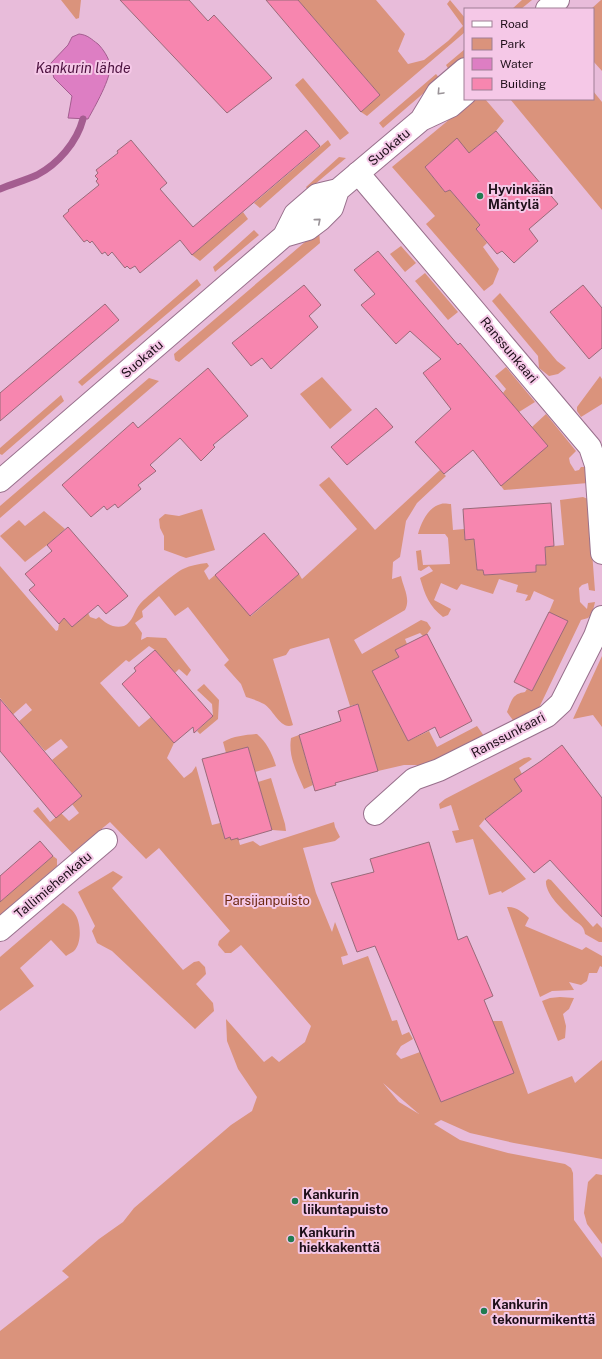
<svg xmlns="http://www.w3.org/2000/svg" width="602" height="1359" viewBox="0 0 602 1359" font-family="'Public Sans',sans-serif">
	<rect width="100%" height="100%" fill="#e8bcda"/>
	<path fill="#da937c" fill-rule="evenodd" d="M61,0H81L79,18L76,19Z
		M298,0H376L405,34L398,51L408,64L424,60L448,41L463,26L447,4L450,0L465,18V32L367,116L361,112L380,95Z
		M522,0H532L521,9H512Z
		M601,0H602V71L593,61V9H591Z
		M465,49V57L449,70L446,65Z
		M436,74L440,79L383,128L379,123Z
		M303,78L349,133L340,140L295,85Z
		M593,91L602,102V210L510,99H593Z
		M474,99H485L504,121L496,131L469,153L457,139L425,167L445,192L450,190L480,225L476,229L487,243L483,247L499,269L493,284L484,291L426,224L435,216L392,167Z
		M328,140L331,145L260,208L254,203Z
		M339,157L346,158L308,190L306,187Z
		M243,212L248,219L200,261L192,255Z
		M254,230L259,235L215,272L213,267Z
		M319,230L320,243L179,362L175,360L174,354Z
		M401,246L416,263L405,272L390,254Z
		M425,273L458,312L448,320L415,281Z
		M197,279L201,285L82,386L78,382Z
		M500,293L557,361L566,368L558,374L549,376L539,368L538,356L492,301Z
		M506,367L535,402L519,412L503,393L506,389L495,376Z
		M600,376L602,379V404L581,417L577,411V407Z
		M322,377L352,410L330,429L300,394Z
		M149,378L159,381L0,518V506Z
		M61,395L64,401L2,455L0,454V448Z
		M546,414L576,451L569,458L570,463L575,471L579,470L581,467H586L588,483L504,490L501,486L547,446L532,427Z
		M440,470L446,476L417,503L406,521L400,557L393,562L392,579L401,576C403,587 411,599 405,610L354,640L362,654L421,620L427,622L431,628L427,634L423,636L420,633L405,639L407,644L395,650L399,657L372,671L408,741L429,731L437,747L477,726L484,736L444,759L423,765H404L378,771L358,704L350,706L329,638L290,649L286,655L273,659L293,725C281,731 273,709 264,704C259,701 252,699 246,697L241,684L224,665L229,660L188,607L175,616L159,596L142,611L143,617L135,623L142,633L141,640L147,637L166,638L191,670L187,676L179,669L175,673L155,650L149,646L129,662L126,660L100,683L139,727L151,717L174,743L167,758L184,778L192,772L196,766L212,825L220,823L225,839L230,837L231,839L238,838L240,845L253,841L260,846L334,822L335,827L340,837L335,841L303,848L316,893L332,932L335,922L348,955L341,957L343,965L368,956L392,1021L397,1020L402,1035L409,1032L413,1039L401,1046L396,1054L401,1059L420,1052L441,1102L513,1073L491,1021H502L528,1094L572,1076L575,1083L602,1060V1159L514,1143L470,1133L441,1120L434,1124L460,1140L508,1153L565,1164L571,1168L573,1173L574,1220L602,1258V1359H0V1331L69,1277L62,1271L99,1239L123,1222L134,1208L231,1125L252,1111L257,1097L238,1069L227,1041L226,1019L264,1062L272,1056L279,1062L305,1042L311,1026L241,945L231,953H225L218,945L219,941L230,931L159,848L146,859L110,822L72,853L33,811L38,807L50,822L61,813L69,821L79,813L72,804L82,796L52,760L68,747L61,739L45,751L23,726L0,746V738L32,710L26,703L0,726V719L10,710L0,698V566L56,631L58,630L59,624L64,618L72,627L88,613L90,617L96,619L99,617C105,623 114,629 124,626C133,622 134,611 140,604C146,597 176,572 183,569C191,565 199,564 207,563L209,566L204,571L209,580L215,575L251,616L299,574L302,579L357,529L319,485L329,477L375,530ZM383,1083L419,1114L399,1102Z
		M583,497L588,499L595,591L589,590L588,583L582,585L579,588L580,602L587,609L588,603L595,602C594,607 592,615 588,618C586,619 583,619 581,620L537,712L515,723L507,712C512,700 512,694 525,692L527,689L532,691L567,621L549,612L554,600L534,591L530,600L525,601L528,595L516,592L518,585L499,579L493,594L461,584L457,590L441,583L434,600L451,609L448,615L443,617C429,606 425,595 420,578L433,571L429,566L421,571L418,570L416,551L421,550L423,565L450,564L448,538L445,534H418C421,523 428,507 441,504C444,503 448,504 451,504L453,530L464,529L465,539H474L477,570H483L484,575L536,572V565L546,564L545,547L564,545L560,500Z
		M202,509L215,550L186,558L164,550V536L160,528L159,519L165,514L179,516Z
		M44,511L65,529L47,545L25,562L0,536L19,520L25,526Z
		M602,656V727L593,715L573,719Z
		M204,684L219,700L218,719L200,734L197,731L213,716L212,704L197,690Z
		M257,734C267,743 272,753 276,766L255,772L248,747L226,753L223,742C234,736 245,735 257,734Z
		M299,735L313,785L304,789C297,772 288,757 291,738Z
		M529,757L532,759L519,768L522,774V791L485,819L479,826L526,879L502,893L501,891L489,895L473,839L456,843L452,831L459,830L451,805L440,809L439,804L445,799L524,758Z
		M271,778L285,824L286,831L272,830L258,782Z
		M53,856L57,859V866L0,915V902Z
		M113,871L123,877L112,888L183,970L194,962L199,961L205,967L206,974L196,984L213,1003L214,1011L195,1029L112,951L97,943L92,931L95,926L78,892Z
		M548,879L551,880L593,927L597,923L602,928V942H599L585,934C584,924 577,924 571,918C562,909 545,894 546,881Z
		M63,903C67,906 73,910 75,914C81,923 82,943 74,951C72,953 68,954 66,956L51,940L20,968L34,986L0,1011V957Z
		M507,907C515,906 523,912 529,918L525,926L582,950L586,947L602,956V967L600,966L597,973H589L587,981L581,985L569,982L574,990L552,991L540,997Z
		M560,997L574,998L569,1009L563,1014L566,1026L565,1038L558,1041L542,1001L550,998Z
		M596,1174L602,1175V1244L587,1224L584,1213L588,1182Z"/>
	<path fill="#dd7ec3" stroke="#a45d90" d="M79,34C88,35 91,39 98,44C103,49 109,58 110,65C112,77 94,108 88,119L68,118L72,96L54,78L50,64L68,45L72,37Z"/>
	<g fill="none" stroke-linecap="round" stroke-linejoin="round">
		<path stroke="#a45d90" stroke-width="7" d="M0,189C12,184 26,180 37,175C58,164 77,142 83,119"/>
	</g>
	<path fill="#f786af" stroke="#9a6a7a" d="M120,0H189L208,21L214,15L272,78L227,113Z
		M266,0H298L380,95L361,112Z
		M306,130L320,146L192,255L180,240L140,273L135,266L130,269L127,266L125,268L112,252L108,256L105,252L102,254L92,241L90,243L87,240L84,242L63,216L69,211L68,210L99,185L96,181L98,179L95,176L98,173L96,170L118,153L117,151L131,140L167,183L160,189L193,227Z
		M496,131L558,204L529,229L538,241L514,263L502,251L497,254L476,229L480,225L450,190L445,192L425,167L457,138L469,153Z
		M378,251L458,345L460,343L548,446L501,486L473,450L444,474L415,442L451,409L423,373L441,359L410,331L396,344L361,305L375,294L354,270Z
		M304,285L321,305L309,316L318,327L271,369L262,358L251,366L232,343Z
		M583,285L602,308V348L589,359L550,312Z
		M105,304L119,320L0,421V393Z
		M208,368L248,416L213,445L215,447L201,461L180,438L150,465L156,471L138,485L141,489L118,508L115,504L107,510L104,506L91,517L62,485L133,422L138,428Z
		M376,408L393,427L347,465L331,447Z
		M551,503L554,546L545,547L546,565H536V572L484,575L483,570H477L474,539L465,540L463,509Z
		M68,527L128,596L106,614L98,605L72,627L64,618L59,624L29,590L35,585L25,574L52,551L47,545Z
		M264,533L299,574L250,616L215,575Z
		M549,612L568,621L532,691L514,682Z
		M427,634L472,721L440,738L435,727L408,741L372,671L399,657L395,650Z
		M155,650L213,716L194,733L193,727L174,743L122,684L136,671L134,668Z
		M0,699L82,796L56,818L0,751Z
		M358,704L378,771L335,783L336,785L315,791L299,735L341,721L338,711Z
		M562,745L602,798V917L550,860L534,873L485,819L522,791L514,779L541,761Z
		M248,747L272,830L238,840V838L231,840L230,837L225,839L202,759Z
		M40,841L53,856L0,902V876Z
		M429,842L458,940L467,936L493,996L484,1000L514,1073L441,1102L375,946L357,952L331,883L374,872L370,859Z"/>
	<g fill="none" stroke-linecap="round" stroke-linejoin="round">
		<g stroke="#98708c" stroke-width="24">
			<path id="minor" d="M358,173L590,447L596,465L602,553
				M375,814L414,779L439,770L547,716L561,703L595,636L602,617
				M0,930L106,840"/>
		</g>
		<g stroke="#98708c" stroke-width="24">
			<path id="tertiary" d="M547,9L558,0
				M421,120L438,92L465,69
				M284,236L295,214L317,195L338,190L421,120L451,106L465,94
				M0,481L284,236L308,229L320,220L332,208L338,190"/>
		</g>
		<use href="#minor" stroke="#fff" stroke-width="22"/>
		<use href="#tertiary" stroke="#fff" stroke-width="22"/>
	</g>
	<defs><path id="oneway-chevron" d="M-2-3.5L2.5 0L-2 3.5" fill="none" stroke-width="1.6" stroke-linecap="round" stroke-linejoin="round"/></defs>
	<g stroke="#9a9398">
		<use href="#oneway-chevron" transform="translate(440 92) rotate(133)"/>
		<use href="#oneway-chevron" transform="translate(318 221) rotate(-40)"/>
	</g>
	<g fill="#217c51" stroke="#f5c8e7" stroke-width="1.5">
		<circle cx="480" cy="196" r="4"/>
		<circle cx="295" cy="1201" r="4"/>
		<circle cx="291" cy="1239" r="4"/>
		<circle cx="484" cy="1311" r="4"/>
	</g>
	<g text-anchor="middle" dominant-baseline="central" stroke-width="4" stroke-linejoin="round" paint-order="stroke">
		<g font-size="13" fill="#1e0f19" stroke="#f5c8e7">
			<text transform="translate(389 147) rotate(-40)">Suokatu</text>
			<text transform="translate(509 350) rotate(50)">Ranssunkaari</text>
			<text transform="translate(142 359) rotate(-41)">Suokatu</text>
			<text transform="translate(508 735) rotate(-28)">Ranssunkaari</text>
			<text transform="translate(53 885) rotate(-40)">Tallimiehenkatu</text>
		</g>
		<g font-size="13" font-weight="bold" fill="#1e0f19" stroke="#f5c8e7" text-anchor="start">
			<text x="488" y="189">Hyvinkään<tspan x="488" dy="15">Mäntylä</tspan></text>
			<text x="303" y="1194">Kankurin<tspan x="303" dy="15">liikuntapuisto</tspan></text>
			<text x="299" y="1232">Kankurin<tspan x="299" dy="15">hiekkakenttä</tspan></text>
			<text x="492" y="1304">Kankurin<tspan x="492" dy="15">tekonurmikenttä</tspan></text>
		</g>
		<g font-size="13" fill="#6e2912" stroke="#f5c8e7">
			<text x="267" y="900">Parsijanpuisto</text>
		</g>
		<g font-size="14" font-style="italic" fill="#4b113e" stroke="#f5c8e7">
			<text x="83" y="68">Kankurin lähde</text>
		</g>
	</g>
	<rect x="464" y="8" width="130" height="92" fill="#f5c8e7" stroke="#9f7e95"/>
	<rect x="472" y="21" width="20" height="6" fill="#ffffff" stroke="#9f7e95"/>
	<text x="500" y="28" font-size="12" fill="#1e0f19">Road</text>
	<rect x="472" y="38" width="20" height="12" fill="#da937c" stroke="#9f7e95"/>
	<text x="500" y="48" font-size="12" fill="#1e0f19">Park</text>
	<rect x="472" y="58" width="20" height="12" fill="#dd7ec3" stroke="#9f7e95"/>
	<text x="500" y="68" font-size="12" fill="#1e0f19">Water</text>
	<rect x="472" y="78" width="20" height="12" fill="#f786af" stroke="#9f7e95"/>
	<text x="500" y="88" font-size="12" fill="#1e0f19">Building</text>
</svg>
